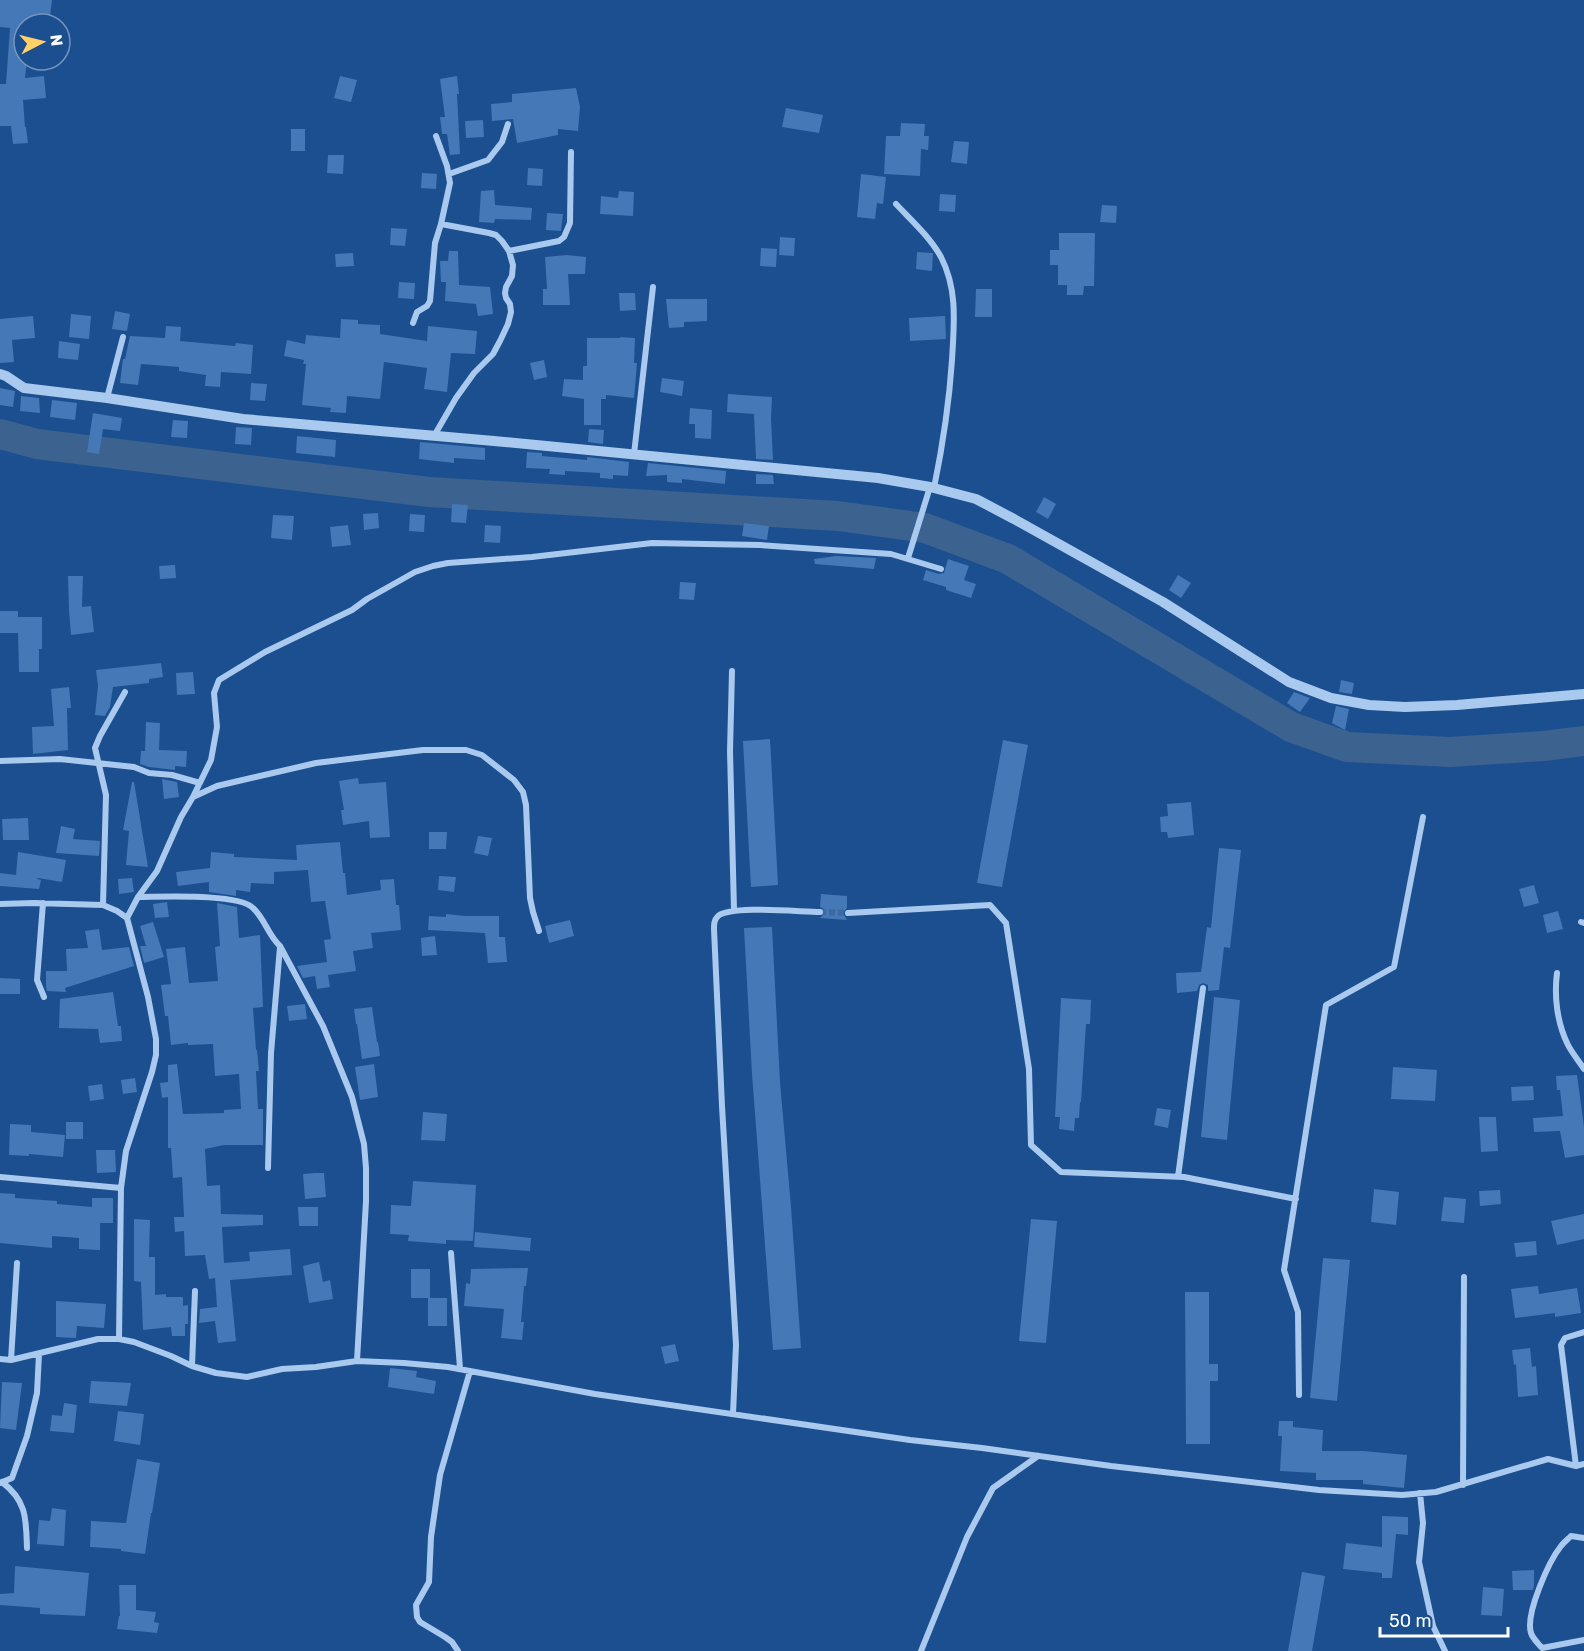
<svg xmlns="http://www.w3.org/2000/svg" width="1584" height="1651" viewBox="0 0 1584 1651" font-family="Rubik,sans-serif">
	<rect width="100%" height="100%" fill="#1b4f8f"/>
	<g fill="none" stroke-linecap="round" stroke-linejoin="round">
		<path stroke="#3c6290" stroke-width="30" d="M0,434L37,444L429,492L838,516L925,528L1008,559L1291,727L1347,747L1450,752L1544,746L1584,741"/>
	</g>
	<path fill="#4478b7" d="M0,0H52L49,24H24V60H27L25,78L44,76L46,98L23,100L25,127H26L28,143L13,144L11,126H0V84H6L10,28L0,27Z
		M340,76L357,80L351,102L334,98Z
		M457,76L459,94H457L460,154L450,155L447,134H442L440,117H445L440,79Z
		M576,88L580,107L578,131L558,129V135L517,143L513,119L492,121L491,104L512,102V94Z
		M786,108L823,115L819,133L782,127Z
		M483,120L484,137L466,138L465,121Z
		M901,123L925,124L924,136H929L928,150L921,149L920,176L884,174L886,136H900Z
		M291,129H305V151H291Z
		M954,141L969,142L967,164L951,162Z
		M328,155H344L343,174L327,173Z
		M528,168L543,169L542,186L527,185Z
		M422,173L437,174L436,189L421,188Z
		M861,174L886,177L883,204L877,203L875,219L857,217Z
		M494,190L495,205L532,208L531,220L495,219L494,223L479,222L481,191Z
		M619,191L634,192L633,216L600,214L601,196L618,198Z
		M940,194L956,195L955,212L939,211Z
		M1102,205L1117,206L1116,223L1100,222Z
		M547,213L563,214L561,231L546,230Z
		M391,228L407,229L405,246L390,245Z
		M1059,233H1095L1094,286H1084L1083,295H1067V285H1058V265H1050V250H1059Z
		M780,237L795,238L794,256L779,255Z
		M761,248L777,249L776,267L760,266Z
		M449,251H458L459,285L490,287L493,314L478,316L476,304L445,301L446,282H441L440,261H448Z
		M917,252L933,253L932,271L916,269Z
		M353,253L354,266L336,267L335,254Z
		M567,255L586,257L585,274H568L570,305H543V289H547L545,257Z
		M399,282L415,283L414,299L398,298Z
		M976,289H992V317H975Z
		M619,293H635L636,310L620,311Z
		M666,299H707V321L684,322V327L669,328Z
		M115,311L130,314L127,331L112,329Z
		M71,314L91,316L89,339L69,337Z
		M33,316L35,338L12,340L14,362L0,363V319Z
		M945,316L946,339L910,341L909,318Z
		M341,319L358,320V324L380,325V334L427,341L428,326L477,331L475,354L451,353L447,392L424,389L427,368L384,362L380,399L347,396L346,413L330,412L331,408L302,405L306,364H303L304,360L284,356L287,340L305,344L306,335L340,338Z
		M166,326L181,327L180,341L235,346L236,343L253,345L251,374L221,372L220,387L205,386L206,375L179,371V367L141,364L138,385L120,383L123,359H125L130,336L165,338Z
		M620,337L635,338L634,363H637L634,398L606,395V399H601V425H584V399L562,396L564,379L583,380V366H587V338H620Z
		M59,341L80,344L78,360L58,358Z
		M544,360L547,377L534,380L530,363Z
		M662,378L684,381L682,396L660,392Z
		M251,383L267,384L265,401L250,400Z
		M0,388L15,391L13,407L0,405Z
		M728,394L772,397L771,419L773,460L756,459L754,414L727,412Z
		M21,396L39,398L40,413L20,411Z
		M52,400L77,403L75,420L50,417Z
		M690,408L712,410L711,439L695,438V424H689Z
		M93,413L122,418L120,431L103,429L99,454L87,452Z
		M173,420L188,421L187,438L171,437Z
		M236,427L252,428L251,445L235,444Z
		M589,429L604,430L603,444L588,442Z
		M297,436L336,440L335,457L296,453Z
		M420,442L485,448V460L454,458V463L419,459Z
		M527,452L542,453V456L587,460V457L629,462L628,476L613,475V479L600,478V473L565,471V475L549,474L550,469L526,468Z
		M648,463L726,471L725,484L682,479V483L667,482V475L646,476Z
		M756,474L773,475L774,484H756Z
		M1044,497L1056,504L1048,519L1036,512Z
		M452,504L468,505L466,523L451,522Z
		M378,513L379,528L364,530L363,514Z
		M410,514L425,515L424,532L409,531Z
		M273,515L294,516L292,540L271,538Z
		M744,523L769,526L767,540L742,536Z
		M348,525L351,545L332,547L330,527Z
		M485,525L501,526L500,543L484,542Z
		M836,556L876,558L874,569L815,564L814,559Z
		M948,559L969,566L964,580L976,584L971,598L946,590V587L923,580L926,570L939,574L944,573Z
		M175,565L176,578L160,579L159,566Z
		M1178,575L1191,583L1181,598L1169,590Z
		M68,576H83L82,607L91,606L94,632L71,635L69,610Z
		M680,582L696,583L694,600L679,599Z
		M0,611H18V617H42V649H39V672H19L18,633H0Z
		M161,663L163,677L149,679V683L113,687L110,707L105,716L95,715L98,686L96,670Z
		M193,672L195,694L177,695L176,673Z
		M1341,680L1354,683L1352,694L1339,692Z
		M69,687L71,708H67L68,750L33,754L32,727L54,726L51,689Z
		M1294,692L1310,698L1300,712L1287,703Z
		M1336,706L1349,709L1345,730L1332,723Z
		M146,722L160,723L159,750L187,751L186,767L175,766V770L149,767L140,764L141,751H145Z
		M770,739L778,885L751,887L743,741Z
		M1003,740L1028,745L1002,887L977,883Z
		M358,778L359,784L386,782L390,837L370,838L369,821L343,825L341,810H344L339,781Z
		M162,779L177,782L179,797L164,799Z
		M132,782H134L148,867L126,865L129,831L123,830Z
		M1191,802L1194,835L1168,838L1167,832H1161L1160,817L1168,816L1167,804Z
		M28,818L29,840H3L2,819Z
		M61,826L75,829L73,839L100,841L99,856L56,853Z
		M429,832H447L446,849H429Z
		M478,836L492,838L488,856L474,853Z
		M340,842L343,873H345L347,895L381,890L380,880L394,879L396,905H399L401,930L371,933L373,948L353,951L356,971L328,975L330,987L317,989L315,976L303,978L297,966L327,962L324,940L331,939L325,901L311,902L308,870L274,872V884L251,883L250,892L236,890V896L209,892V882L178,886L176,872L210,868L211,852L234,854V857L297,860L296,845Z
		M1219,848L1241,850L1230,948L1224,947L1219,990L1208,991V985L1203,983L1199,985L1197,991L1177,993L1176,973L1201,972L1207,927L1211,928Z
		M18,852L66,860L62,882L38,878L37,879L41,880L39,889L0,886V873L16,875Z
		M439,876L456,877L454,892L438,890Z
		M132,878L134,892L119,894L118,879Z
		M1534,885L1539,903L1524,907L1519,889Z
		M821,894L847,896V908L843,913L847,920L820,918L825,913L824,909L820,907Z
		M167,902L169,917L155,918L153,904Z
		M217,903L237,907L239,938L260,935L263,1007L253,1008L256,1050H257L259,1071H256L258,1109H263V1145H224L205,1149L207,1186L220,1185L221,1214L263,1215V1225L222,1227L224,1263L250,1261L249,1252L290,1249L292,1275L230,1280L236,1341L218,1343L215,1321L199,1323L200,1309L217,1307L215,1278L209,1279L205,1255L185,1256L184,1231L175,1232L174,1217H184L182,1177L173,1178L171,1148H168V1097L162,1098L160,1083L168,1082V1065L177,1064L183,1114L224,1113V1110L241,1109L239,1074L215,1076L213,1044L188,1045V1043L171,1045L168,1016H165L161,985L171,984L166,949L185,947L189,983L218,981L215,947L220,946Z
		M1558,911L1563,929L1547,933L1543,915Z
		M446,914L465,916H499V937H505L507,962L488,963L485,933L428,930L429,916L446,917Z
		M570,920L574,936L549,943L545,926Z
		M153,922L164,957L144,963L140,946H146L140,926Z
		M772,927L780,1082L791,1207L801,1348L773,1350L752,1074L744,928Z
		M99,929L102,950L129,947L134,966L65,988L66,992L47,991L46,987V971H67L66,949L88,948L85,931Z
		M435,936L437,955L422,956L421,938Z
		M0,978L20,979V994H0Z
		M113,992L118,1026H121L122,1041L100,1043L98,1029L59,1028L60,999Z
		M1214,997L1240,1000L1227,1140L1201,1137Z
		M1061,998L1091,1000L1090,1024H1086L1081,1102H1080L1079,1118H1075L1074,1131L1059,1129L1060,1117H1055Z
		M305,1004L307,1019L289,1021L287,1006Z
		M372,1007L377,1042H378L380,1056L362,1059L357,1024H356L354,1009Z
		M374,1064L378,1097L360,1100L355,1067Z
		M1393,1067L1437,1070L1435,1101L1391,1099Z
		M1577,1075L1584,1127V1155L1565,1158L1560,1131L1534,1132L1533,1118L1563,1116L1560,1090H1557L1556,1076Z
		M135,1078L137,1092L123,1094L121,1080Z
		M102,1084L104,1099L90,1101L88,1086Z
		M1533,1086L1534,1100L1512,1101L1511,1087Z
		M1157,1108L1171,1110L1168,1128L1154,1125Z
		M423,1112L447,1114L445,1141L421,1140Z
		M1479,1117H1496L1498,1151L1481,1152Z
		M66,1122H83V1139H66Z
		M10,1124L31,1125V1132L65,1135L63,1157L29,1154V1156L9,1155Z
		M96,1150H115L116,1172L97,1173Z
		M315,1173H324L326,1197L305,1199L303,1174Z
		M413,1181L476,1185L473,1241L446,1240V1244L408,1241L409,1235L390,1234L391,1205L411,1206Z
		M1374,1189L1399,1192L1396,1225L1371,1222Z
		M1500,1190L1501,1204L1480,1206L1479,1191Z
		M0,1193L15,1194V1198L57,1201V1204L92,1207V1198H113V1223H100V1250L79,1249V1238L52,1236V1248L0,1243Z
		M1444,1197L1466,1199L1464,1223L1441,1221Z
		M298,1207H318V1226H299Z
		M1584,1214V1239L1557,1245L1551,1221Z
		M134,1219L150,1220L149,1257H155V1295L166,1294V1297H183V1306L188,1305V1324H185V1336H172L171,1327L143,1330L141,1282L134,1281Z
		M1031,1219L1057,1221L1046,1343L1019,1341Z
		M475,1232L531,1238L530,1251L474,1247Z
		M1536,1241L1537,1255L1516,1257L1514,1243Z
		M1323,1258L1350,1260L1337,1401L1310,1398Z
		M319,1262L323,1282L330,1280L333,1299L309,1303L303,1266Z
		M528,1268L526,1286H524L521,1322H524L522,1340L501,1338L504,1309L464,1306L466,1283L470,1284L471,1269Z
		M411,1269H430V1298H411Z
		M1538,1286L1539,1294L1577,1288L1581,1313L1555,1317V1313L1515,1318L1511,1289Z
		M1185,1292H1209V1364H1218V1381H1210V1444H1186Z
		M428,1298H447V1326H428Z
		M56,1301L106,1304L104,1328L77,1326L76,1338L56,1337Z
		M675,1344L679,1361L665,1364L661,1347Z
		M1530,1348L1532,1367L1536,1366L1538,1395L1518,1397L1516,1364L1514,1365L1512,1350Z
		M390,1368L417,1371L416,1377L436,1381L434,1394L388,1387Z
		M91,1381L131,1383L127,1406L89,1403Z
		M2,1382L22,1383L16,1430L0,1428Z
		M64,1403L77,1405L74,1433L50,1431L52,1415L62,1416Z
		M118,1411L144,1414L140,1445L114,1441Z
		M1279,1421H1293V1427L1323,1430L1322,1451H1363L1407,1455L1404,1488L1363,1484V1480H1316V1473L1280,1471L1282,1436H1278Z
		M137,1459L160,1463L152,1513H151L145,1554L121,1551V1549L90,1547L91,1521L126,1523Z
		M52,1508L66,1510L64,1546L37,1544L39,1520L50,1521Z
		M1382,1516L1408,1517V1535L1396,1534L1392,1578H1382V1573L1343,1569L1346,1543L1382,1547Z
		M15,1566L89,1573L85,1616L40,1614V1608L0,1605V1594L14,1593Z
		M1534,1570V1586L1533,1590H1513L1512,1571Z
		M1302,1572L1325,1576L1312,1651H1288Z
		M119,1585H136V1610L156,1612L154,1622L159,1623L157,1633L117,1629L119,1616H120Z
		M1483,1587L1504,1589L1502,1616L1481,1615Z"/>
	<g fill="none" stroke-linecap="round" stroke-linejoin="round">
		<path stroke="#3d69a0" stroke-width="6" stroke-dasharray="6 3" stroke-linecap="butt" d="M820,912L848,913"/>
		<path stroke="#a9c9ee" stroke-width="6" d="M449,174L488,160L502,142L508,124
			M896,204C911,220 930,237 941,257C958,290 954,324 952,360C949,405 943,444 934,488
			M509,251L559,241L564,237L570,223L571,152
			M413,323L417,312L427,306L430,301L435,243L441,224L450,183L447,166L436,136
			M107,398L123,337
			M434,436L456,398L474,373L493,354L500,341L508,324L511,312L510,304L506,298L505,293L506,287L512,276L513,265L509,251L502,241L496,235L489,233L441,224
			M634,454L653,287
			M908,558L930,487
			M941,569L891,554L760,545L652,543L532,557L448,563L433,566L415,572L367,599L352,610L265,652L219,680L214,693L217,727L211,760L193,797L181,817L157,871L138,897L127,918L148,997L156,1039V1055L152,1072L126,1151L121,1188L119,1339L134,1342L171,1356L192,1366L216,1373L247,1377L282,1369L316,1367L357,1361L404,1363L448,1367L595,1394L910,1440L982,1448L1111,1466L1319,1490L1402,1495L1436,1492L1548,1459L1576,1466L1584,1464
			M732,671L730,751L734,910
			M0,761L60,759L134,767L149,773L172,775L200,783
			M193,797L217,786L316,763L423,750H466L482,755L514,780L523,792L526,805L530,898L533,912L539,931
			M138,897C161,897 238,893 253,908C265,919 268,935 280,946L323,1026L352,1097L364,1144L366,1168V1201L357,1361
			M43,903L37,980L44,997
			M0,904L34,903L103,905L117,911L127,918
			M103,905L106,795L95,748L100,736L125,692
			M848,913L990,905L1006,923L1029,1069L1031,1145L1061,1172L1184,1177L1296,1199
			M1581,922L1584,923
			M1557,973C1554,996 1557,1023 1568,1045C1572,1053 1579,1061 1584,1069
			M268,1168L271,1053L280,947
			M0,1177L121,1188
			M1178,1177L1203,988
			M451,1253L460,1368
			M0,1359L11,1360L98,1339H119
			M11,1360L17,1263
			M192,1366L195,1291
			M1299,1395L1298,1312L1284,1270L1326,1005L1394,967L1423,817
			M733,1414L736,1345L722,1106L714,929C714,924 714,920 718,916C732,905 800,912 820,912
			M1576,1466L1561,1345L1565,1338L1584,1332
			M2,1482C27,1501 26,1519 27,1548
			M0,1483L12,1478L27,1436L37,1393L39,1354
			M1463,1485L1464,1277
			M1420,1493L1423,1523L1419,1562L1433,1626L1445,1651
			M1584,1538L1571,1536C1568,1539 1564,1542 1561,1546C1549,1561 1525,1614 1531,1633C1533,1639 1538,1643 1542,1648L1584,1640
			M458,1651L452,1642L445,1637L420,1622L417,1617L416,1605L429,1582L431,1537L440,1475L470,1371
			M921,1651L967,1537L993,1488L1038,1456"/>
		<path stroke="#a9c9ee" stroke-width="10" d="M0,374L6,376L24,388L107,398L243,419L494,441L878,478L930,487L976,499L1014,519L1163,602L1289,682L1331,698L1369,705L1405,707L1457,705L1584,694"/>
	</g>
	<g transform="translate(42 42) rotate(83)"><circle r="28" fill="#1b4f8f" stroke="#7695bc" stroke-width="1.5"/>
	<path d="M0-4.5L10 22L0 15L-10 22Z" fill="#ffd166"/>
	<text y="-9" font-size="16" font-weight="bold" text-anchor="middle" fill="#ffffff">N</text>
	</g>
	<path d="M1380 1627v9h128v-9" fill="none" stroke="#ffffff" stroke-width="3"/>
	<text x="1389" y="1627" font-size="18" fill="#ffffff" stroke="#1b4f8f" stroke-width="4.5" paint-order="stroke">50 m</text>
</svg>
